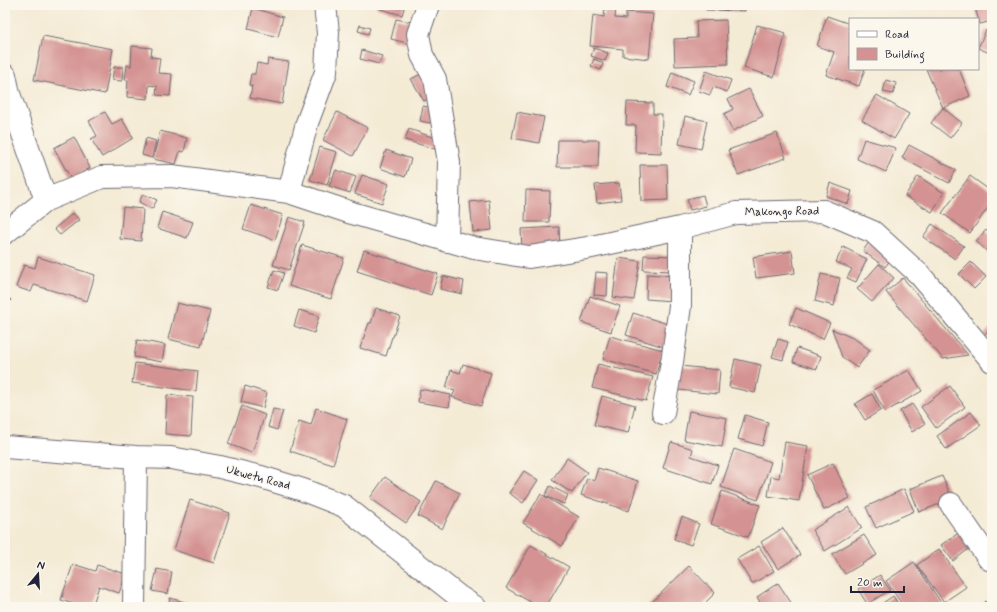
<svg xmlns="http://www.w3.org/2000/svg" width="997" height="612" viewBox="0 0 997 612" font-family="Mynerve,sans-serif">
	<rect width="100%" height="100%" fill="#fbf7ec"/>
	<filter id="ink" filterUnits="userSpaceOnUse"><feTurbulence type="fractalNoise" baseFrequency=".025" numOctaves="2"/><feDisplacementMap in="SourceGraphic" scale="8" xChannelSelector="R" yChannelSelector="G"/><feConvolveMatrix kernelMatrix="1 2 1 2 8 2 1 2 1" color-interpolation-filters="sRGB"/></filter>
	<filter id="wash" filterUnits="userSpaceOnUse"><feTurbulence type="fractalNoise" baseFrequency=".012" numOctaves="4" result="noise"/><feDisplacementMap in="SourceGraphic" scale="16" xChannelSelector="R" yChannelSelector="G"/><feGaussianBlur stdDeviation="0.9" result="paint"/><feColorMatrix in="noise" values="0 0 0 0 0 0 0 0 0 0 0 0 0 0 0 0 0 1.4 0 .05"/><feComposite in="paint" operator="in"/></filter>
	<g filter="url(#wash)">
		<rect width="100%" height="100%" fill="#f4ebd5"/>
		<g id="blocks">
			<path fill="#d49392" d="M378,5H405L402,15L377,8Z
				M706,5H745V11L706,10Z
				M974,5H992V21L980,24Z
				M605,7L616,8L615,18L626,19V12L653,14L649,59L623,56V49L590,46L593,15L604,17Z
				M253,8L283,17L278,37L248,29Z
				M827,16L850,24V69H865L859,86L826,75L834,52L817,46Z
				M396,19L411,22L407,43L391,39Z
				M726,20L728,64L675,66L674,39L697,38L696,21Z
				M360,25L370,28L368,34L358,31Z
				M757,25L786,33L774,77L744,68Z
				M986,30L992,33V54L978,48Z
				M43,36L113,49L105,94L34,80Z
				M132,46L152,48L151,57L160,58L158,73L172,74L170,96L156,95L157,86L149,85L148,99L127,97L128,80H125L127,65L131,66Z
				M594,48L608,53L605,61L591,56Z
				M362,50L382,56L379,64L360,59Z
				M268,59L289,62L282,104L250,98L252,86L249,85L251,74H255L257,63L267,65Z
				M594,59L603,63L601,70L591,66Z
				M114,67H123L122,81L112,80Z
				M926,69H959L970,96L943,108Z
				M706,71L731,80L727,92L713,87L710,95L699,91Z
				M672,72L694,81L688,95L667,87Z
				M423,73L436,94L424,101L411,79Z
				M886,80L896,83L893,94L883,92Z
				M749,89L763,116L733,131L724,114L733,109L728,99Z
				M877,95L909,114L894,139L862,120Z
				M627,102L653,103V114H662L661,153L635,152L636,125H626Z
				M423,106L434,108L430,123L420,121Z
				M943,108L962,123L950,138L931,123Z
				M105,112L112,124L122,119L133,138L102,157L91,139L97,136L89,121Z
				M337,112L368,128L353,156L323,140Z
				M517,112L544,117L539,143L512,138Z
				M685,116L707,121L701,149L679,144Z
				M409,129L441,140L438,150L405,140Z
				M160,131L187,138L184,152L180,151L176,164L153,159Z
				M777,133L786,158L738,175L728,150Z
				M74,137L90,168L71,179L54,148Z
				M146,138L156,141L152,158L142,155Z
				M864,139L896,148L886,172L857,159Z
				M558,140H599L598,167H557Z
				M909,145L956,170L949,183L902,158Z
				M320,147L337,152L327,185L310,180Z
				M386,150L411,159L405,177L380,168Z
				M640,165H667L668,200L641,201Z
				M5,167L9,176L5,177Z
				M336,170L356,177L350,193L329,186Z
				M362,175L389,184L382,203L355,194Z
				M918,176L944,193L932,212L905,196Z
				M970,176L992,192V202L970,233L942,213Z
				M619,183L621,200L597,203L595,185Z
				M830,183L852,191L848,204L826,196Z
				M526,190L550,191L549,222H525Z
				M143,194L157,200L152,209L139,202Z
				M703,195L706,206L690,210L687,199Z
				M489,200L492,230L473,232L470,202Z
				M251,205L283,215L275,240L243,229Z
				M123,207L143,209L141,241L120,239Z
				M162,212L193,222L187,238L157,228Z
				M73,213L79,220L60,235L54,229Z
				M289,217L305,222L289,270L273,265Z
				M932,224L964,246L955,259L923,237Z
				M559,227L560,248L522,250L521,229Z
				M986,230L992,236V254L991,255L976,241Z
				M871,239L893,256L885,267L863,251Z
				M302,245L344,258L331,299L289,286Z
				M843,247L867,259L856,282L847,278L852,269L836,262Z
				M364,250L438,274L431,295L357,271Z
				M792,251L795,273L756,278L753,257Z
				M644,255L677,256V271L643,270Z
				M38,257L95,275L87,301L34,285L31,292L16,287L24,265L35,268Z
				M618,258L640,261L634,300L613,297Z
				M971,262L986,277L974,289L959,274Z
				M879,264L894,278L872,302L857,289Z
				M274,270L284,273L278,290L268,287Z
				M596,272L608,273L607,296L594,295Z
				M647,274L674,276L672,301L646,299Z
				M821,274L840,278L834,306L815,301Z
				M443,276L464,281L462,294L440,289Z
				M903,278L968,355L943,359L886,292Z
				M5,295L11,300L5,306Z
				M590,296L620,306L611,332L581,322Z
				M177,303L210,311L201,347L168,339Z
				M376,308L400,316L393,337H392L386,356L360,348L369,323H371Z
				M796,308L830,323L823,339L789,324Z
				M299,310L319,316L314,333L294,326Z
				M633,313L671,325L664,347L626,335Z
				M992,326V342L984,335Z
				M832,329L855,339L870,350L857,368L842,357Z
				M610,336L663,350L656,374L603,359Z
				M778,339L788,342L783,360L772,357Z
				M137,340L165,345L162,362L134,357Z
				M797,348L821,356L817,369L793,362Z
				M735,359L761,365L755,393L729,387Z
				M135,363L198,371L196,391L132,383Z
				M463,364L491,373L481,406L452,397L455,391L446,388L451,370L460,373Z
				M598,364L653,377L646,401L592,388Z
				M680,366L720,370L718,394L678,390Z
				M909,370L922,391L885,412L873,390Z
				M245,386L267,393L263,408L241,402Z
				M950,386L965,407L936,428L921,407Z
				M420,389L451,395L449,407L418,402Z
				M872,394L881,410L865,420L855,404Z
				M167,395L193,397L191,436L165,434Z
				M602,396L635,405L628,433L594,425Z
				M912,404L925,424L912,432L900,411Z
				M242,406L265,415L252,453L228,444Z
				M316,408L347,419L333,465L290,451L299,421L311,425Z
				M273,409L283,411L277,430L268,427Z
				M689,411L727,418L722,447L684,440Z
				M971,412L981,425L946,449L937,436Z
				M745,415L768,422L762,446L738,439Z
				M671,442L693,449L691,456L718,465L712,484L663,468Z
				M785,442L808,446L799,501L768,496L771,476L779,478Z
				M734,449L771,462L758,500L721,487Z
				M567,458L587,472L572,493L552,480Z
				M833,463L850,498L824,510L807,475Z
				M598,468L638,481L629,511L581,495L587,478L594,481Z
				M524,471L538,480L523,503L509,493Z
				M942,476L952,499L919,512L910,489Z
				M385,477L421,502L406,523L370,498Z
				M436,481L460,493L442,529L418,516Z
				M550,486L568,495L564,504L545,496Z
				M904,489L914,511L876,528L866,507Z
				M722,491L760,505L748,537L711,524Z
				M541,494L579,517L562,546L523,523Z
				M190,500L230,513L214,563L174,550Z
				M849,507L862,528L825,551L812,530Z
				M682,517L699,524L691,545L674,539Z
				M783,528L800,555L778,569L761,542Z
				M963,530L974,545L953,561L941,545Z
				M864,535L877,555L845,574L832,554Z
				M531,545L569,567L546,607H539L506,588Z
				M759,546L774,571L752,584L737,559Z
				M939,549L966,587L944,602L917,565Z
				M914,562L944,607H904L886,581Z
				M73,564L95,571L97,565L126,574L119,593L99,586L92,607H83L61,600Z
				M689,566L715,593L701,607H647Z
				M157,569L172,572L168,594L152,591Z
				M880,575L890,590L867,604L858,589Z
				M778,583L792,604L788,607H753L760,602L757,597Z
				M893,596L900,607H877Z
				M170,598L202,607H168Z
				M990,598L992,601V607H979Z"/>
		</g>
	</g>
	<g filter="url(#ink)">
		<use href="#blocks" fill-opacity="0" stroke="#6c6871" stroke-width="1"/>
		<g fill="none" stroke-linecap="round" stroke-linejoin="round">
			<g stroke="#6c6871" stroke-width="24">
				<path id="minor" d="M428,5L418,34L422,55L435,79L449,162L447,241
					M5,75L9,94L46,200
					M289,192L307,123L326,72L328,33L325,5
					M5,233L46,200L102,177L172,176L289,192L352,213L474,248L529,257L587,248L680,228L736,213L824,211L873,232L920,275L992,361
					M663,413L672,362L680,306V228
					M5,447L136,457L171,458L220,467L261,477L303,490L344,506L458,596L475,607
					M951,504L989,559L992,560
					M134,607L136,457"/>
			</g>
			<use href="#minor" stroke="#fff" stroke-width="22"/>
		</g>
	</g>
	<g text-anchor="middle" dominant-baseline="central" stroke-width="3" stroke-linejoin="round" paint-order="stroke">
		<g font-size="12" fill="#22223b" stroke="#fbf7ec">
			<text transform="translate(782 212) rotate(-1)">Makongo Road</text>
			<text transform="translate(258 478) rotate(15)">Ukwetu Road</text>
		</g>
	</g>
	<rect width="997" height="612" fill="none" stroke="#fbf7ec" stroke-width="20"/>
	<rect x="849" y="18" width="130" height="52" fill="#fbf7ec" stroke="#a4a2a5"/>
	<rect x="857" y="31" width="20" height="6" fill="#ffffff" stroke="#a4a2a5"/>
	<text x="885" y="38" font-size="12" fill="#22223b">Road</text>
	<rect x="857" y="48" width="20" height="12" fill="#d49392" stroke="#a4a2a5"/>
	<text x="885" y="58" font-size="12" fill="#22223b">Building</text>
	<g transform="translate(38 574) rotate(18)" stroke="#fbf7ec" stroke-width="3" paint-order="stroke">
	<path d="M0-3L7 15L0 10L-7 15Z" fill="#22223b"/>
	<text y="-6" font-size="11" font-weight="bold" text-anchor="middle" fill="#22223b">N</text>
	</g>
	<path d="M851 586v6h53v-6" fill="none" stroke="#22223b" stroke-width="2"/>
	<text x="857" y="586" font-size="12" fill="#22223b" stroke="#fbf7ec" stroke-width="3" paint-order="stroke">20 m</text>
</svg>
